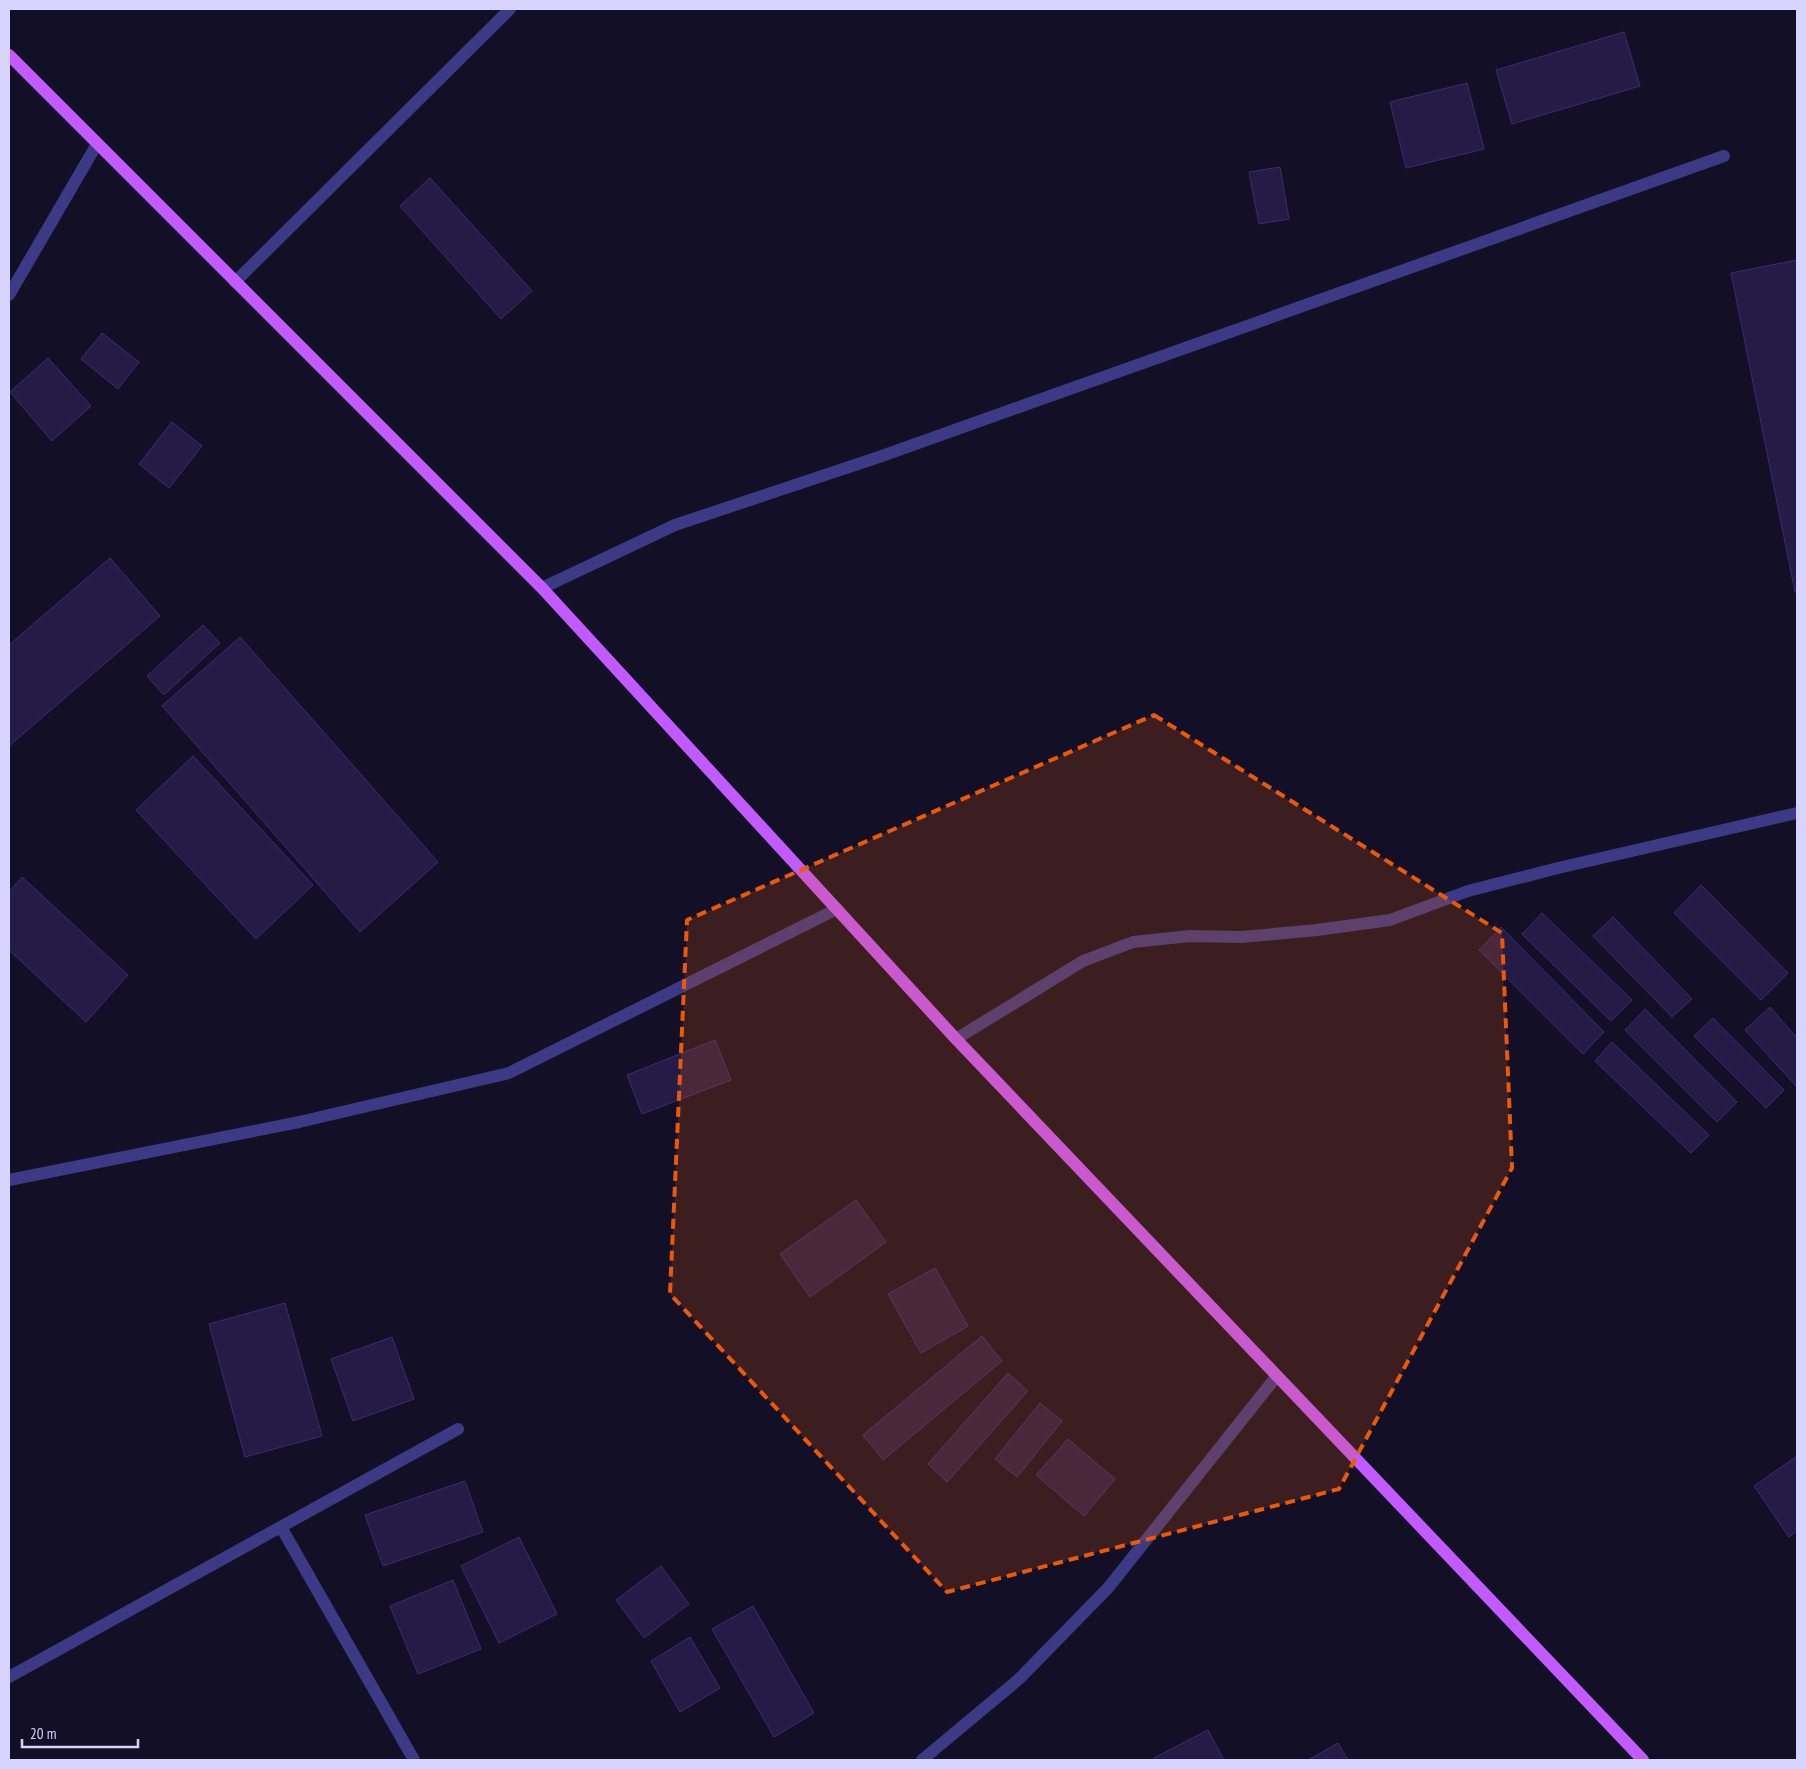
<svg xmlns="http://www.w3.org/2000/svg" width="1806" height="1769" viewBox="0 0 1806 1769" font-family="'PT Sans Narrow',sans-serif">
	<rect width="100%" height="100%" fill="#130f26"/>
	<path fill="#241b47" stroke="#3b2d73" d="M1624,32L1640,86L1512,124L1496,70Z
		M1467,83L1484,149L1406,168L1390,102Z
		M1280,167L1289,219L1259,224L1249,172Z
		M430,178L532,291L501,319L400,206Z
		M1797,260V592H1795L1731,273Z
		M102,333L139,362L118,389L81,359Z
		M48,358L91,406L52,441L10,392Z
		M172,422L202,446L169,488L139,464Z
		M110,558L160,616L9,746V645Z
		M203,625L220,643L164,695L147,676Z
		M240,637L438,862L360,932L162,706Z
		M193,756L313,885L256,939L136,810Z
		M22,877L128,975L86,1022L9,950V892Z
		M1701,885L1788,973L1761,1000L1674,913Z
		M1542,913L1632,1000L1611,1021L1522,934Z
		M1613,917L1692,999L1672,1017L1593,936Z
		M1501,927L1604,1032L1583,1054L1479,950Z
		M1770,1007L1797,1038V1087L1745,1030Z
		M1645,1009L1737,1102L1717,1122L1625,1030Z
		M1713,1018L1784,1090L1766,1108L1694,1036Z
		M715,1040L731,1080L642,1114L627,1075Z
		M1612,1042L1709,1135L1691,1153L1595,1061Z
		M856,1200L886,1242L810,1297L780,1254Z
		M935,1268L968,1326L921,1353L888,1294Z
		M285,1303L322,1436L245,1457L209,1324Z
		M982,1336L1002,1361L883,1460L863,1435Z
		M392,1337L414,1399L353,1421L331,1359Z
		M1008,1373L1028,1391L947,1482L928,1464Z
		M1040,1403L1062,1421L1017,1477L995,1459Z
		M1068,1439L1115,1479L1084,1516L1036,1475Z
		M1797,1456V1531L1789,1537L1754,1486Z
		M465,1481L483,1532L383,1566L365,1515Z
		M519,1537L557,1614L499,1643L461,1566Z
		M661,1566L689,1604L644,1638L616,1600Z
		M453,1580L481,1649L418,1674L390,1606Z
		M753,1606L814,1713L774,1737L712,1629Z
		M690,1637L720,1688L680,1712L651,1661Z
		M1208,1730L1224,1760H1155L1154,1758Z
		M1338,1743L1348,1760H1308Z"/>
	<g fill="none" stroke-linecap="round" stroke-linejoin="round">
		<path stroke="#3d3a85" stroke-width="12" d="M235,282L510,9
			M9,295L97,144
			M542,588L675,525L879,457L1724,156
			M956,1039L1083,961L1133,942L1190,936L1242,937L1317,930L1390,920L1468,891L1558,868L1797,813
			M9,1180L299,1122L509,1073L837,909
			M281,1527L414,1760
			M9,1677L458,1429
			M922,1760L1019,1679L1108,1588L1276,1377"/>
		<path stroke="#c25bff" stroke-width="12" d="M9,55L542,588L956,1039L1643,1760"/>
	</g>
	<path fill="#e8590c" fill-opacity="0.2" stroke="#e8590c" stroke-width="4" stroke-dasharray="10 6" stroke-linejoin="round" d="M1154,715L1502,933L1512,1168L1339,1489L947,1592L670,1294L687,920Z"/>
	<rect width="1806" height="1769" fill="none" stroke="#d9d4ff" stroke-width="20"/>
	<path d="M22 1739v8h116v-8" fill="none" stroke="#d9d4ff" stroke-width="2.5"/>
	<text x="30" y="1739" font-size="15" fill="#d9d4ff" stroke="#130f26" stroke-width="4" paint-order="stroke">20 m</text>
</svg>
